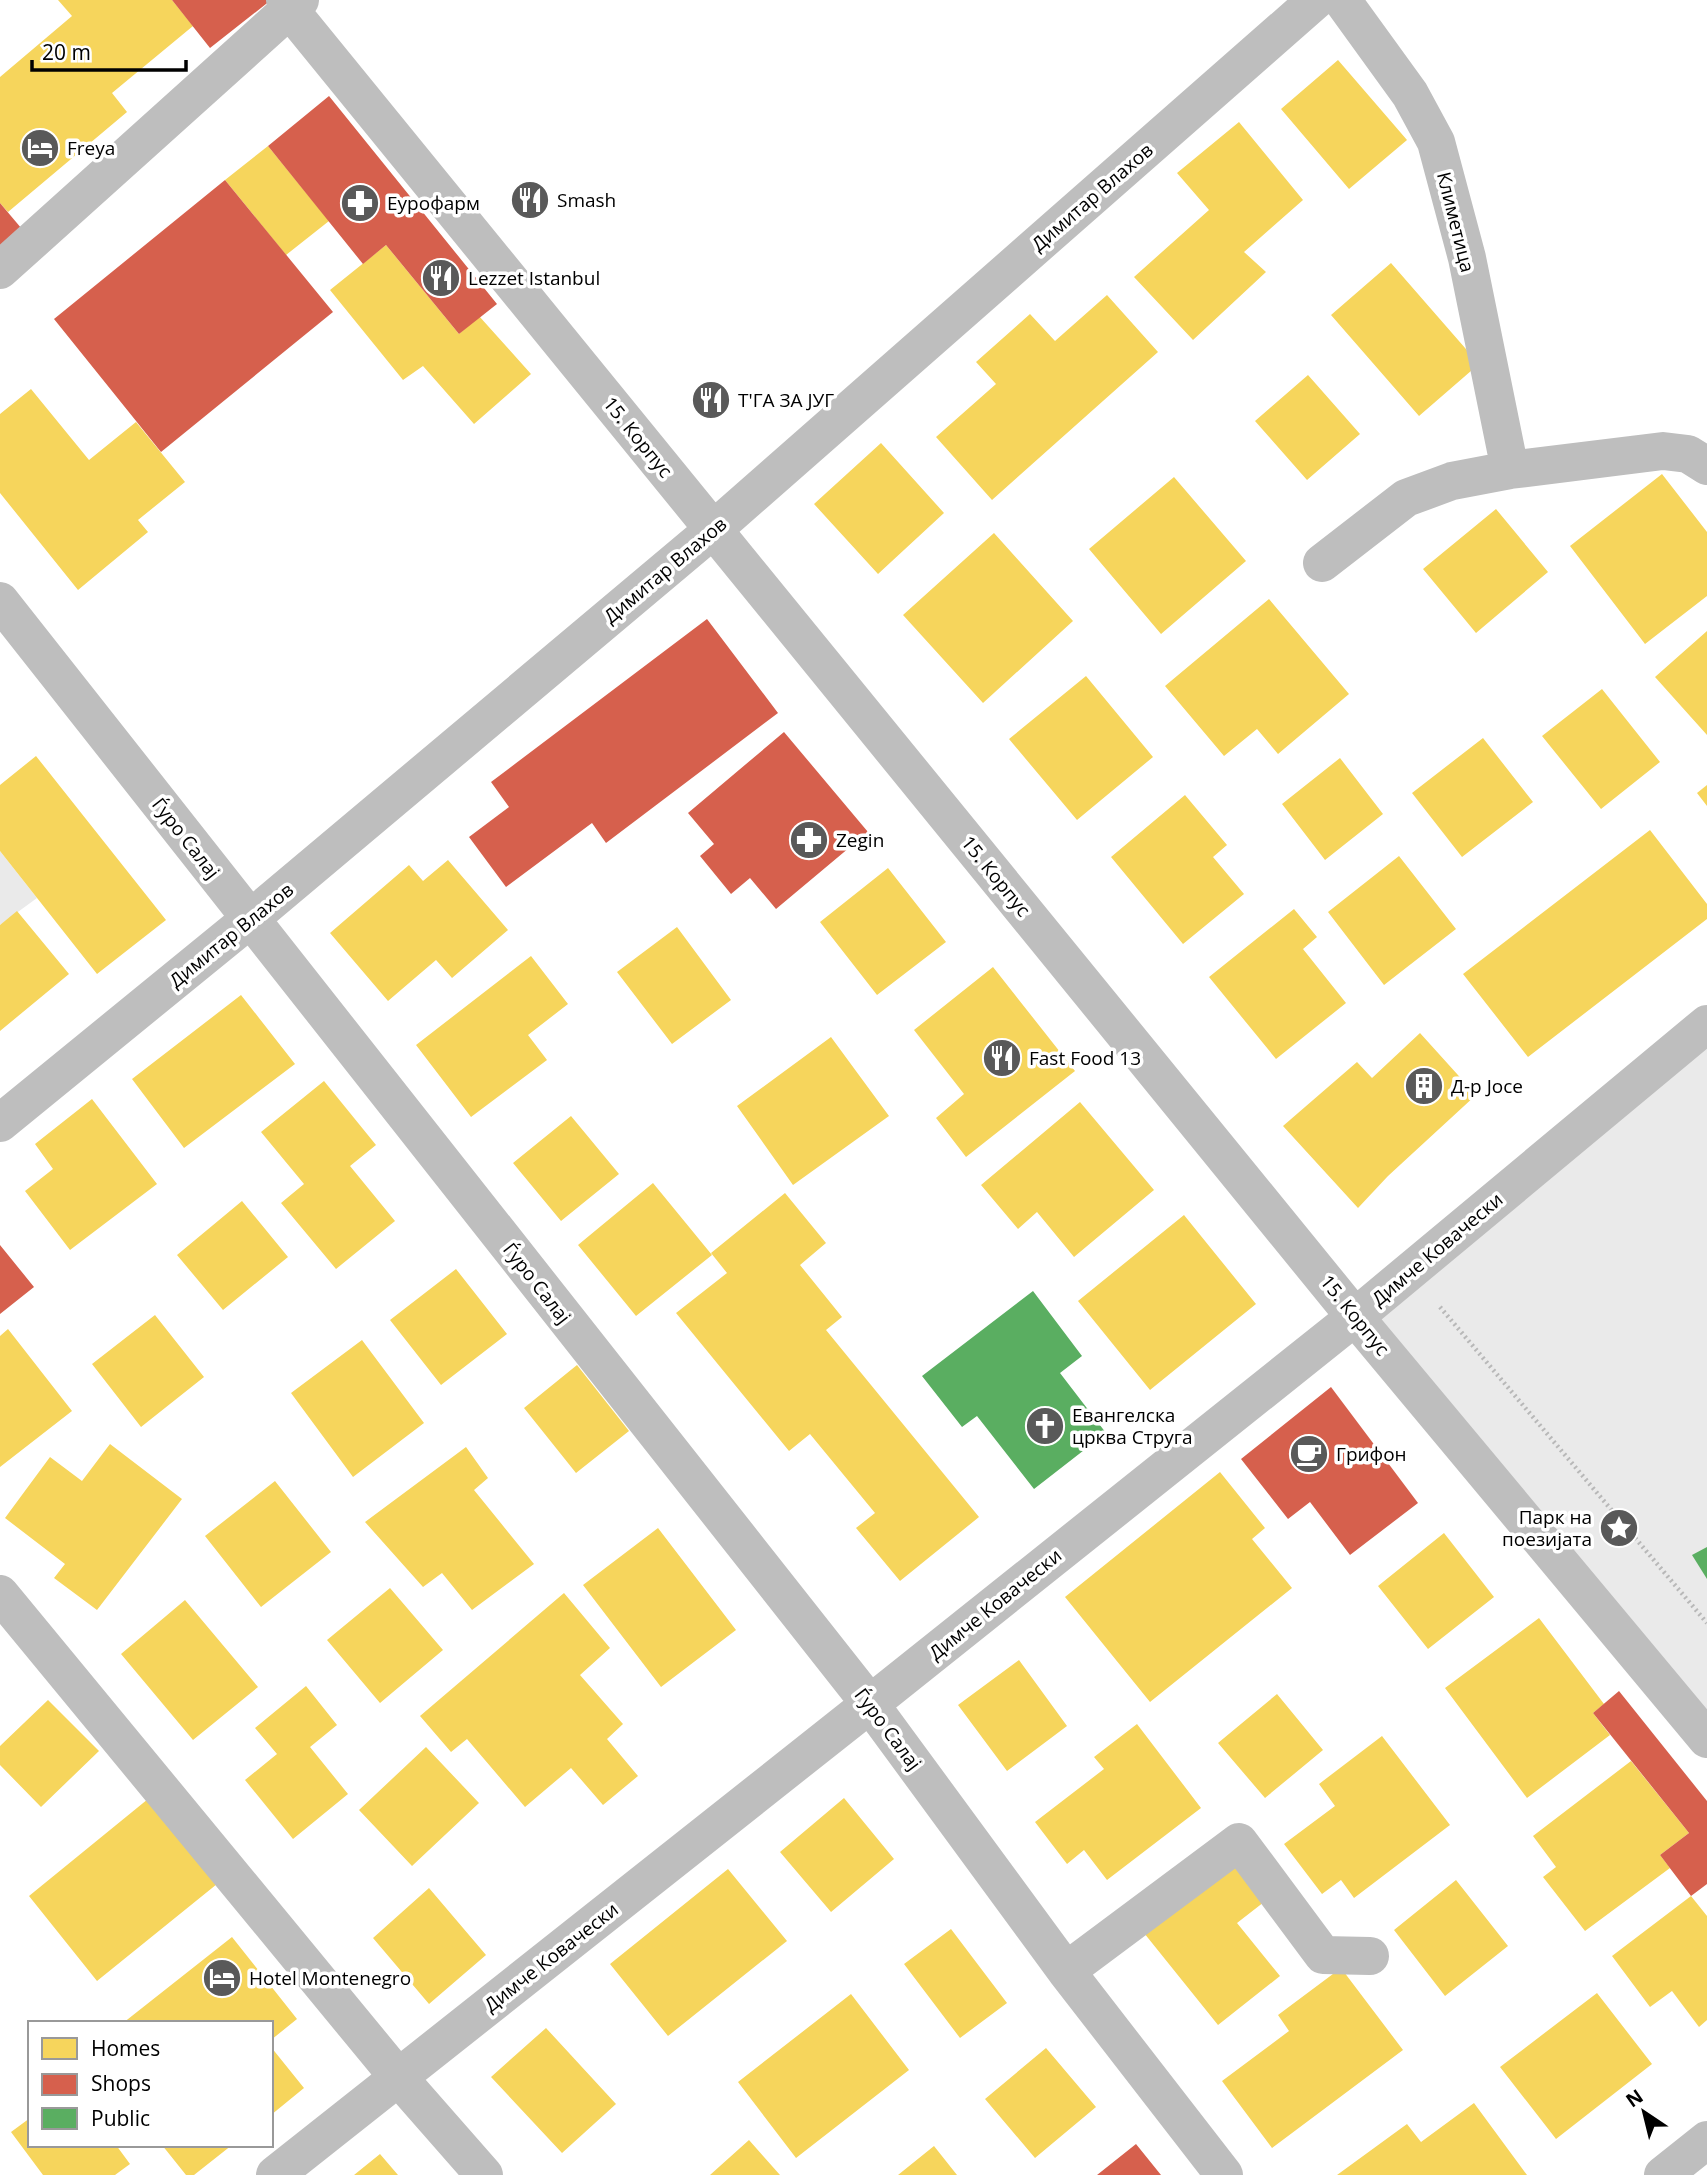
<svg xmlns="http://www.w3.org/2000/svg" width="1707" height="2175" viewBox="0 0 1707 2175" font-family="'Open Sans',sans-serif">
	<rect width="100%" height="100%" fill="#fff"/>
	<path fill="#eaeaea" d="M0,851L37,898L0,925Z
		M1707,1024V1739L1355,1317Z"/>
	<path fill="#f6d55c" d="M58,0H172L193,26L112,93L127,112L8,212L0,203V77L72,16Z
		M1338,60L1407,140L1349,189L1281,109Z
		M1239,122L1303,200L1244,252L1266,272L1193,340L1134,277L1209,210L1177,173Z
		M268,146L329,221L286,255L225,180Z
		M386,245L459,334L479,316L531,374L474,424L423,366L403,380L330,290Z
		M1391,263L1479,364L1419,416L1331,315Z
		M1107,295L1158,352L992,500L936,437L996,384L976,362L1030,314L1055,341Z
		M1308,375L1360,434L1307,480L1255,421Z
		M31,389L89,460L136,422L185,482L138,520L148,532L78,590L0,493V414Z
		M881,443L944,513L878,574L814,504Z
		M1662,474L1707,532V596L1645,644L1570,546Z
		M1174,477L1246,561L1161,634L1089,549Z
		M1496,509L1548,572L1476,633L1423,569Z
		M994,533L1073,621L983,703L903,615Z
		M1269,599L1349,694L1278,754L1257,729L1224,756L1165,686Z
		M1707,631V735L1655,677Z
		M1086,676L1153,757L1077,820L1009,739Z
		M1602,689L1660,762L1601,809L1542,736Z
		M1483,738L1533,802L1462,857L1412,793Z
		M36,756L166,920L97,974L0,851V785Z
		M1340,758L1383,814L1325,860L1282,804Z
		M1707,785V806L1697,793Z
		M1185,795L1227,845L1213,857L1244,894L1183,944L1111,857Z
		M1650,830L1707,904V919L1528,1057L1463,974Z
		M1399,856L1456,929L1384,985L1328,912Z
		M448,860L508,930L452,978L436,960L388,1001L330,933L409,865L423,881Z
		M888,868L946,942L877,995L820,922Z
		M1294,909L1317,937L1303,949L1346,1003L1276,1059L1209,977Z
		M17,911L69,974L0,1031V925Z
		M677,927L731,1000L672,1044L617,972Z
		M531,956L568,1004L528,1035L547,1060L471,1117L416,1045Z
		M993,967L1075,1071L966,1157L936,1118L964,1094L914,1030Z
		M241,995L295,1064L184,1148L132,1079Z
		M1420,1033L1476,1095L1388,1176L1358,1208L1283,1126L1357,1062L1372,1078Z
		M831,1037L889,1116L793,1185L737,1106Z
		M324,1081L376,1145L350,1166L395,1221L336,1269L281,1203L304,1184L261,1132Z
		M92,1099L157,1184L70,1250L25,1191L53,1169L35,1144Z
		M1080,1102L1154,1190L1074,1257L1037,1212L1018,1229L981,1185Z
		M571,1116L619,1174L561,1221L513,1163Z
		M653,1183L712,1255L636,1316L578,1245Z
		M785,1193L826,1243L800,1265L842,1317L826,1330L979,1517L900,1581L856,1528L875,1513L810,1434L789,1451L676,1313L727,1273L711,1253Z
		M242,1201L288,1257L223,1310L177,1255Z
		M1184,1215L1256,1304L1150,1390L1078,1301Z
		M456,1269L507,1334L441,1385L390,1320Z
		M155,1315L204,1377L141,1427L92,1364Z
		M8,1329L72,1411L0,1467V1336Z
		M362,1340L424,1423L353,1477L291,1393Z
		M577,1365L629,1431L576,1473L524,1408Z
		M110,1444L182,1499L97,1610L54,1578L65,1564L5,1518L50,1457L82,1481Z
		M466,1447L488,1478L474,1490L534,1564L472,1610L442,1573L423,1587L365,1522Z
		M1220,1472L1265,1528L1252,1539L1292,1588L1150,1702L1065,1597Z
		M275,1481L331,1552L261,1607L205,1536Z
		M658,1528L736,1630L661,1687L583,1585Z
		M1444,1533L1494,1597L1428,1649L1378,1586Z
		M390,1588L443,1650L380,1703L327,1640Z
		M564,1593L610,1648L580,1675L623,1724L607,1739L638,1776L603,1805L571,1768L525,1807L467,1739L451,1752L420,1716Z
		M185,1600L258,1687L193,1740L121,1654Z
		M1539,1618L1604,1704L1593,1713L1610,1735L1527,1798L1445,1688Z
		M1019,1660L1067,1726L1007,1771L958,1705Z
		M306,1686L337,1725L310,1747L348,1794L293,1839L245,1780L277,1754L255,1728Z
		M1277,1694L1323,1750L1265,1798L1218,1743Z
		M48,1700L99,1751L41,1807L0,1765V1746Z
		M1137,1724L1201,1808L1107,1880L1084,1850L1067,1864L1035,1822L1104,1769L1094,1757Z
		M1382,1736L1450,1825L1354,1898L1341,1880L1322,1894L1284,1844L1335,1806L1319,1784Z
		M426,1747L479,1803L412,1866L359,1810Z
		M1631,1761L1689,1833L1660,1855L1670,1868L1585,1931L1543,1877L1556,1867L1533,1836Z
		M844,1798L894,1859L831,1912L780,1852Z
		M148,1799L217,1884L97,1981L29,1896Z
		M1232,1863L1264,1902L1237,1923L1280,1976L1218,2025L1144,1933Z
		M728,1869L787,1941L668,2036L610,1964Z
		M1456,1880L1508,1946L1445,1996L1394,1930Z
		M429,1888L486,1955L429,2004L373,1938Z
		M1691,1896L1707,1916V2020L1699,2027L1672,1991L1650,2007L1612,1956Z
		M951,1929L1007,2003L960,2038L904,1964Z
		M232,1937L297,2019L271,2040V2023H123Z
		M1341,1968L1403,2050L1272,2148L1222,2081L1289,2031L1278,2015Z
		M1597,1993L1652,2064L1556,2139L1500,2067Z
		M851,1994L909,2070L796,2158L738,2082Z
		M546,2028L616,2104L562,2153L491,2077Z
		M271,2047L304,2088L271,2115Z
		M1046,2048L1096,2107L1035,2158L985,2099Z
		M1474,2103L1527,2175H1337L1407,2124L1421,2142Z
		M30,2118V2145H116L130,2164L115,2175H43L11,2132Z
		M749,2140L780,2175H710Z
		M162,2145H232L194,2175H186Z
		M934,2146L957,2175H898Z
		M380,2154L398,2175H354Z"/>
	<path fill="#d6604d" d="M172,0H271L210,48Z
		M329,96L497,304L459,334L386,245L363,264L268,146Z
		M225,180L333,312L161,452L54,319Z
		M0,203L27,235L0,258Z
		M707,619L778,713L606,843L592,823L506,887L469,837L509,807L491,782Z
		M784,732L868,832L776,909L750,878L731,894L700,856L714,844L688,813Z
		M0,1245L34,1287L0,1314Z
		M1331,1387L1418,1503L1350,1555L1310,1502L1288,1519L1241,1459Z
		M1619,1691L1707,1801V1884L1691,1896L1660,1855L1689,1833L1593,1713Z
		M1136,2144L1161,2175H1097Z"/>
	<path fill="#5aae61" d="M1033,1291L1082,1356L1060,1373L1106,1433L1034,1489L977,1416L962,1427L922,1376Z
		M1707,1547V1579L1692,1555Z"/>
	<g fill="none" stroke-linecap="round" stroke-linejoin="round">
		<path stroke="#b8b8b8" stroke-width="4.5" stroke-dasharray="2 3.5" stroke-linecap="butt" d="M1440,1307L1707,1623"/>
		<path stroke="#bebebe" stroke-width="38" d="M285,0L290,10L1355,1317L1707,1739
			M1342,0L1410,94L1436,142L1467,258L1510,470
			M0,270L300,0
			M1322,563L1406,498L1452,481L1510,470L1663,451L1688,454L1707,466
			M0,601L870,1704L1066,1971L1224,2175
			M0,1123L250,919L714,529L1316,0
			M0,1594L398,2077L484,2175
			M1066,1971L1239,1842L1323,1955L1370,1956
			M275,2175L870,1704L1355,1317L1707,1024
			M1663,2175L1707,2140"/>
	</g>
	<defs>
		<g id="hotel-disc" transform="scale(2.0125)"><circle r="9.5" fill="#595959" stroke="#fff"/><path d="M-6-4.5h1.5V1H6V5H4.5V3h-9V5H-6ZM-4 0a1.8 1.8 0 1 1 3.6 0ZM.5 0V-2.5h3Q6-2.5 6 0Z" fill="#fff"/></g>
		<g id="restaurant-disc" transform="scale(2.0125)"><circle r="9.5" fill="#595959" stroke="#fff"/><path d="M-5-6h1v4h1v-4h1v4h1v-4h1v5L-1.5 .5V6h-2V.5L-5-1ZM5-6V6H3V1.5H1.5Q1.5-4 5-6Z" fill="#fff"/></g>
		<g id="pharmacy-disc" transform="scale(2.0125)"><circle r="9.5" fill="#595959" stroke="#fff"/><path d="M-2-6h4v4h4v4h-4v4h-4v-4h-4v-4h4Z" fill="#fff"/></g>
		<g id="building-disc" transform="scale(2.0125)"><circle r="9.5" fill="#595959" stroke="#fff"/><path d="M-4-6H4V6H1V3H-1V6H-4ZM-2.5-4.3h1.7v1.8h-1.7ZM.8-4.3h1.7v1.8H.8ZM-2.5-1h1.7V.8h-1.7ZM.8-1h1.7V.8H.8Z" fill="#fff"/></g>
		<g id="church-disc" transform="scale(2.0125)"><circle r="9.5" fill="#595959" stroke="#fff"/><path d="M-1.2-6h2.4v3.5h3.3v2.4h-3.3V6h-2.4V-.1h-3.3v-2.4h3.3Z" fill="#fff"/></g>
		<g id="cafe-disc" transform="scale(2.0125)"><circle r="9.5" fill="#595959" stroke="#fff"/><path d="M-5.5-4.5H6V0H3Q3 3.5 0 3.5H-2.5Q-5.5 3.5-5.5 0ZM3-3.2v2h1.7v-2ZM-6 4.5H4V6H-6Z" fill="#fff"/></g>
		<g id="sight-disc" transform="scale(2.0125)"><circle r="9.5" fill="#595959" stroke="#fff"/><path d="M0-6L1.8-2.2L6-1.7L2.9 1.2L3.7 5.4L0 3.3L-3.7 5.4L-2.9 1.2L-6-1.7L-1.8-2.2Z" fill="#fff"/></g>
	</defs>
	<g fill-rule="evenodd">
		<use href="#hotel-disc" x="40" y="148"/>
		<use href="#restaurant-disc" x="530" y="200"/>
		<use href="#pharmacy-disc" x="360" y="203"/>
		<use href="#restaurant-disc" x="441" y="278"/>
		<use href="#restaurant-disc" x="711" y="400"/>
		<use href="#pharmacy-disc" x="809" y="840"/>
		<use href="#restaurant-disc" x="1002" y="1058"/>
		<use href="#building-disc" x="1424" y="1086"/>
		<use href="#church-disc" x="1045" y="1426"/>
		<use href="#cafe-disc" x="1309" y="1454"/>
		<use href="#sight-disc" x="1619" y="1528"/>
		<use href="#hotel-disc" x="222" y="1978"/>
	</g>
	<g text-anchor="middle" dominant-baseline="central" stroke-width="7" stroke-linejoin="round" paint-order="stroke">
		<g font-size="19" fill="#000" stroke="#fff" text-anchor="start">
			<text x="67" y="148">Freya</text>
			<text x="557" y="200">Smash</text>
			<text x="387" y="203">Еурофарм</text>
			<text x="468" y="278">Lezzet Istanbul</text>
			<text x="738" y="400">Т'ГА ЗА ЈУГ</text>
			<text x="836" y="840">Zegin</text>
			<text x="1029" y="1058">Fast Food 13</text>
			<text x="1451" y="1086">Д-р Јосе</text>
			<text x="1072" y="1415">Евангелска<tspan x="1072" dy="22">црква Струга</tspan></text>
			<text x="1336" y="1454">Грифон</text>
			<text x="1592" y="1517" text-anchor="end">Парк на<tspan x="1592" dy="22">поезијата</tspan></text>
			<text x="249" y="1978">Hotel Montenegro</text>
		</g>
		<g font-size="19" fill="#000" stroke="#fff">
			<text transform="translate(1092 197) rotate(-41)">Димитар Влахов</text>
			<text transform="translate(1456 222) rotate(76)">Климетица</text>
			<text transform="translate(638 437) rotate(51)">15. Корпус</text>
			<text transform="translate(665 570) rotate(-40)">Димитар Влахов</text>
			<text transform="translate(186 838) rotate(52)">Ѓуро Салај</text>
			<text transform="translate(996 876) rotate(51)">15. Корпус</text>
			<text transform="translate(231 935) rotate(-39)">Димитар Влахов</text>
			<text transform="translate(1437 1249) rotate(-40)">Димче Ковачески</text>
			<text transform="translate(537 1283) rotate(52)">Ѓуро Салај</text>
			<text transform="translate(1355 1315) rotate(51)">15. Корпус</text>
			<text transform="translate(995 1604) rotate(-39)">Димче Ковачески</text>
			<text transform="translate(888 1729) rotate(53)">Ѓуро Салај</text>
			<text transform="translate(551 1957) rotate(-38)">Димче Ковачески</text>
		</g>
	</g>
	<rect x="28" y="2021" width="245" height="126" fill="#ffffff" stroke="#999999" stroke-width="2"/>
	<rect x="42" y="2038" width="35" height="21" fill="#f6d55c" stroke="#999999" stroke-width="2"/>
	<text x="91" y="2056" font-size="21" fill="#000000">Homes</text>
	<rect x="42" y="2074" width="35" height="21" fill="#d6604d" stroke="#999999" stroke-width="2"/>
	<text x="91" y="2091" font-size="21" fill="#000000">Shops</text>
	<rect x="42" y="2108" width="35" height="21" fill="#5aae61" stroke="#999999" stroke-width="2"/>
	<text x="91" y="2126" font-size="21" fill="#000000">Public</text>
	<g transform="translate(1644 2112) rotate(325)" stroke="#ffffff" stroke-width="5" paint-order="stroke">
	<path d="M0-5L12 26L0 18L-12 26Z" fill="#000000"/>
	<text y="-10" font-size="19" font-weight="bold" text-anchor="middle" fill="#000000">N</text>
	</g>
	<path d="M32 60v10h154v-10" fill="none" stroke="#000000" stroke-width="3.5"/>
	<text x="42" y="60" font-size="21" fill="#000000" stroke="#ffffff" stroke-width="5" paint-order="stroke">20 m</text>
</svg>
